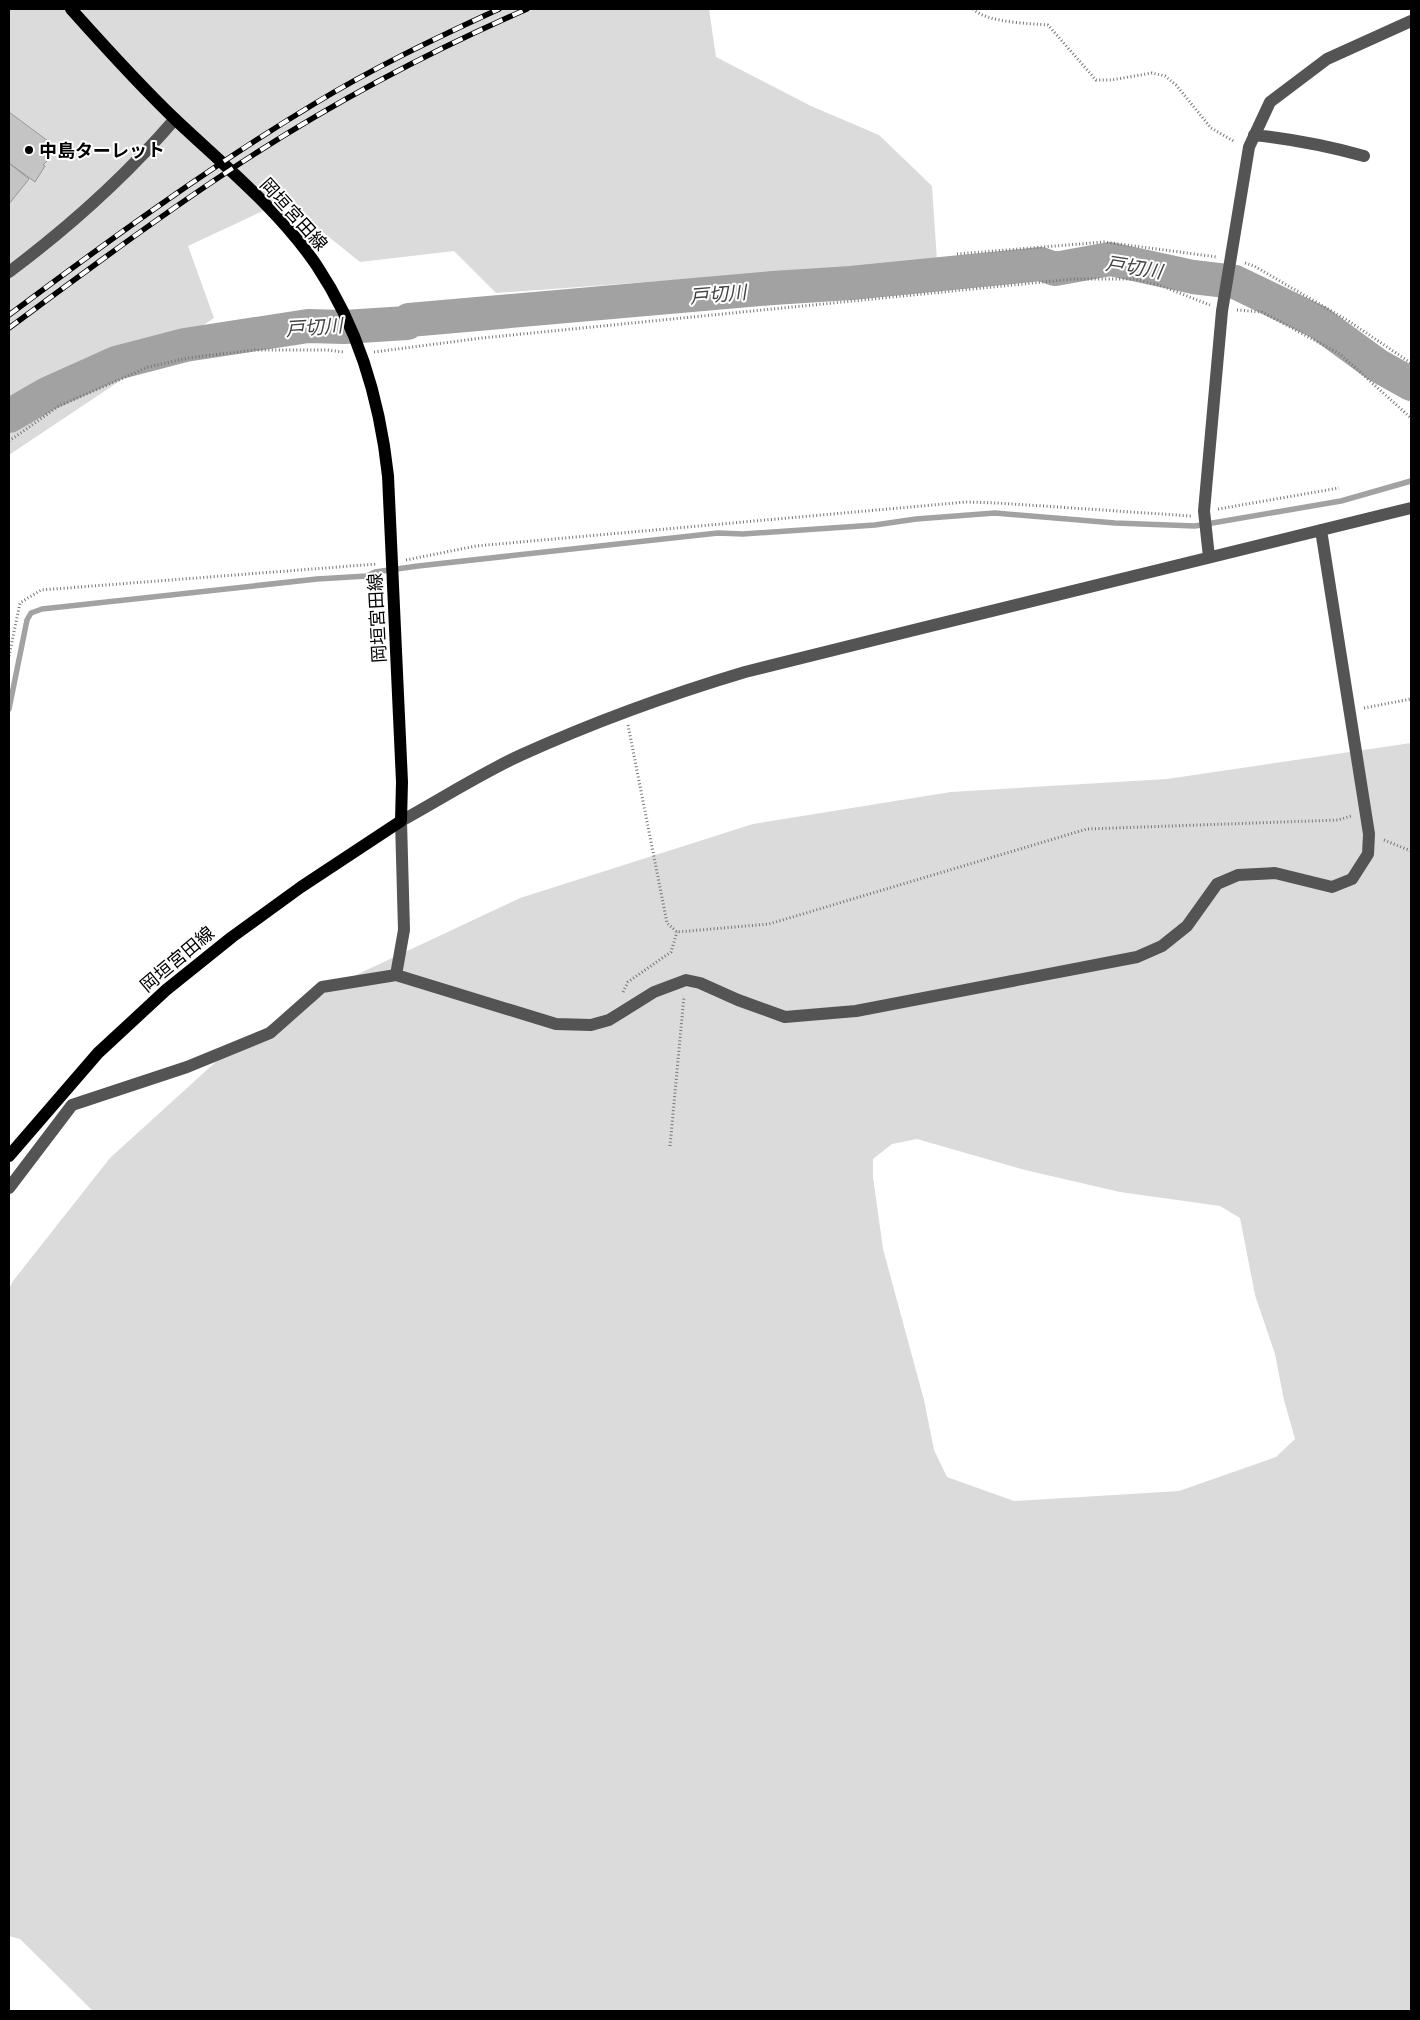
<svg xmlns="http://www.w3.org/2000/svg" width="1420" height="2020" viewBox="0 0 1420 2020" font-family="'IBM Plex Sans','Noto Sans JP',sans-serif">
	<rect width="100%" height="100%" fill="#fff"/>
	<path fill="#dbdbdb" fill-rule="evenodd" d="M9,9H709L716,57L811,106L879,135L932,186L937,261L496,293L454,251L360,262L284,201L188,246L214,318L9,455Z
		M1411,743V2011H93L20,1939L9,1936V1289L13,1281L110,1158L231,1048L356,975L520,898L753,824L951,792L1167,779ZM917,1139L1025,1170L1120,1192L1220,1206L1240,1218L1255,1295L1275,1354L1284,1400L1295,1439L1276,1457L1179,1491L1014,1501L947,1477L934,1450L924,1400L883,1249L873,1177V1159L892,1144Z"/>
	<g fill="none" stroke-linecap="round" stroke-linejoin="round">
		<path stroke="#a2a2a2" stroke-width="5.5" d="M9,709L27,620L31,613L42,609L317,579L367,576L375,572L418,566L718,533L743,534L875,525L916,519L995,513L1115,523L1195,526L1341,501L1411,481"/>
		<path stroke="#a2a2a2" stroke-width="34" d="M9,416L47,394L116,363L185,345L308,326L344,327L407,323L409,320L773,288L851,283L1041,264L1055,269L1110,259L1193,277L1235,282L1318,322L1377,365L1411,384"/>
	</g>
	<path fill="#c4c4c4" stroke="#989898" d="M9,112L48,141L50,158L43,165L45,166L35,182L9,163Z
		M9,163L29,179L9,204Z"/>
	<g fill="none" stroke-linecap="round" stroke-linejoin="round">
		<path stroke="#767676" stroke-width="3" stroke-dasharray="1 2.5" stroke-linecap="butt" d="M973,9C988,23 1027,23 1048,25L1096,80H1111L1152,73L1165,76L1176,85L1211,128L1235,142
			M957,254L1104,242L1217,257
			M1245,263L1254,266L1347,320L1411,363
			M1237,310L1262,312L1340,354L1411,418
			M374,352L482,338L1073,279H1133L1159,285L1210,305
			M9,441L59,406L148,367L188,358L255,350H327L343,352
			M1218,509L1339,488
			M406,560L476,546L966,502L998,503L1191,516
			M9,656L20,603L41,590L377,564
			M1364,708L1411,699
			M628,725L667,923L677,932L769,924L1087,829L1338,820L1351,816
			M1384,840L1411,851
			M623,992L628,982L671,952L677,932
			M670,1146L684,996"/>
		<path stroke="#545454" stroke-width="12" d="M1254,135C1292,139 1328,146 1364,156
			M9,272C69,227 126,176 175,119
			M1321,530L1369,834L1368,854L1352,879L1332,887L1275,873L1238,875L1217,884L1187,926L1162,946L1137,957L856,1011L785,1017L738,1000L700,983L686,980L654,992L609,1020L591,1025L556,1024L396,975L404,930L401,821C441,799 480,774 521,755C594,722 668,695 745,672C967,617 1189,561 1411,508
			M1209,557L1204,511L1222,311L1249,147L1270,102L1327,59L1411,21
			M9,1188L72,1105L187,1067L270,1033L322,987L396,975"/>
		<path stroke="#000" stroke-width="12" d="M9,1156L98,1053L166,990L232,937L301,887L401,821L402,782L388,476C380,401 359,329 317,266C280,211 226,167 178,122C140,86 105,47 71,9"/>
		<g stroke="#000" stroke-width="5.5">
			<path id="rail" d="M9,315C108,241 208,168 314,104C373,68 436,38 499,9
				M9,328C89,269 169,209 253,155C340,99 433,50 527,9"/>
		</g>
		<use href="#rail" stroke="#fff" stroke-width="4" stroke-dasharray="11" stroke-linecap="butt"/>
	</g>
	<circle fill="#000" stroke="#fff" stroke-width="2" cx="29" cy="150" r="5"/>
	<g text-anchor="middle" dominant-baseline="central" stroke-width="4" stroke-linejoin="round" paint-order="stroke">
		<g font-size="18" font-weight="bold" fill="#000" stroke="#fff" text-anchor="start">
			<text x="39" y="150">中島ターレット</text>
		</g>
		<g font-size="18" fill="#000" stroke="#fff">
			<text transform="translate(294 214) rotate(48)">岡垣宮田線</text>
			<text transform="translate(377 618) rotate(-93)">岡垣宮田線</text>
			<text transform="translate(177 959) rotate(-40)">岡垣宮田線</text>
		</g>
		<g font-size="19" font-style="italic" fill="#434343" stroke="#fff">
			<text transform="translate(1134 267) rotate(9)">戸切川</text>
			<text transform="translate(718 294) rotate(-5)">戸切川</text>
			<text transform="translate(314 327) rotate(-4)">戸切川</text>
		</g>
	</g>
	<rect width="1420" height="2020" fill="none" stroke="#000000" stroke-width="20"/>
</svg>
